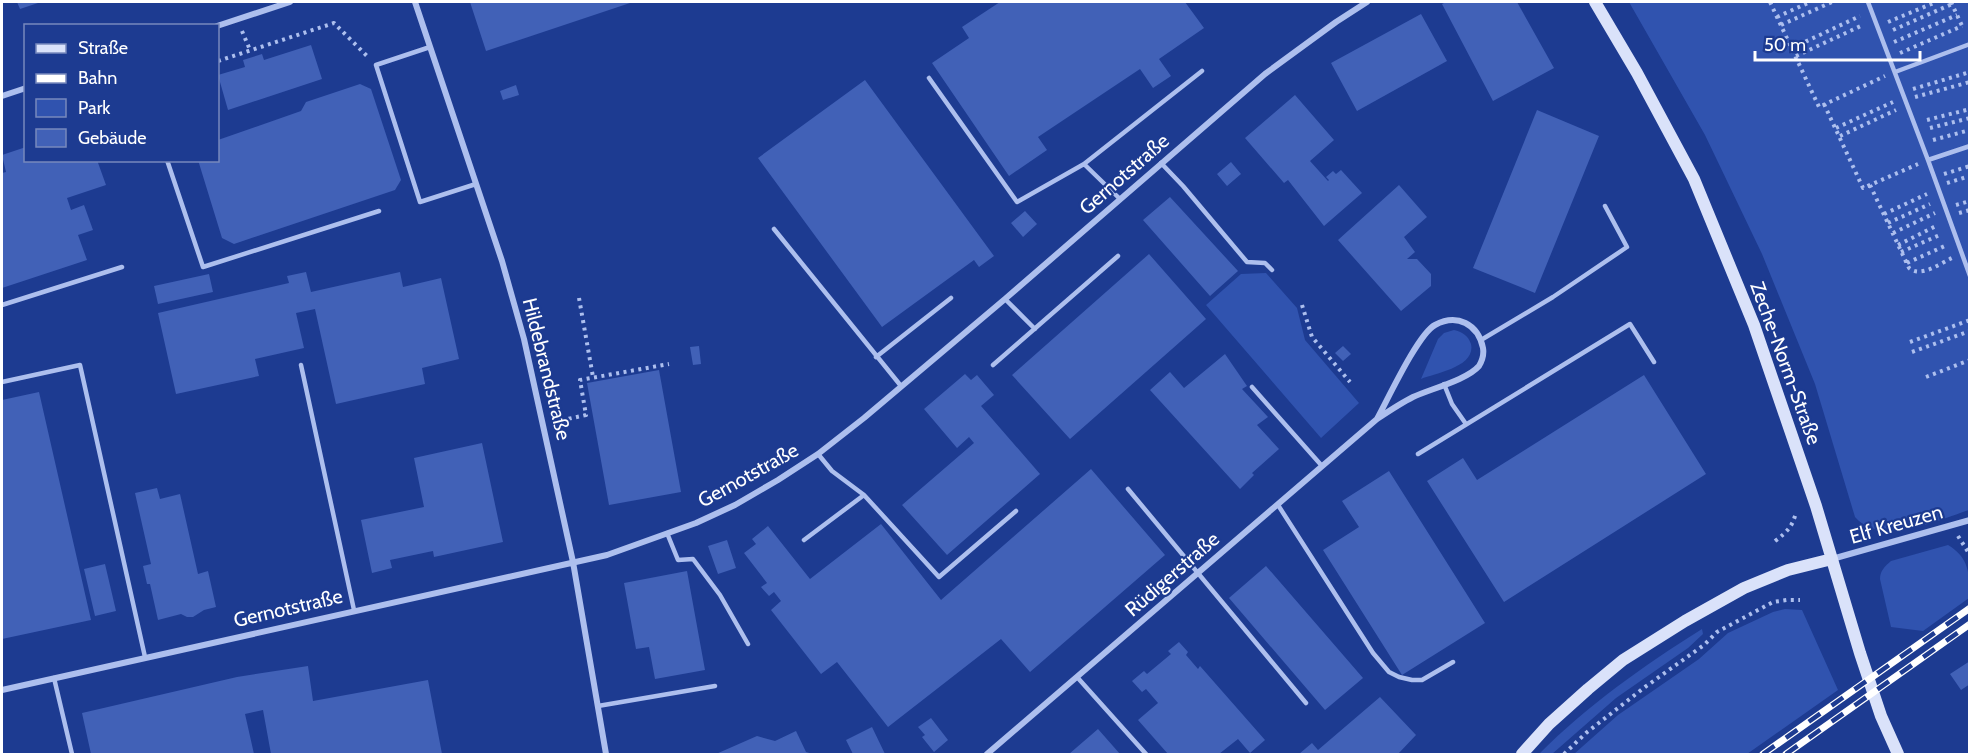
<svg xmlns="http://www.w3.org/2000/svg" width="1971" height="756" viewBox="0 0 1971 756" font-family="Cabin,sans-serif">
	<rect width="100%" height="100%" fill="#1d3b91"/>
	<path fill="#3053af" d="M1629,2H1969V510C1938,520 1881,547 1855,517L1815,384L1762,254L1705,135Z
		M1266,273L1297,308L1305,340L1359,403L1321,438L1206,305L1241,274Z
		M1454,330C1462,332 1468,335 1471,344C1476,367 1436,373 1421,379L1438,339L1444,333Z
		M1948,545C1970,558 1970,576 1969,598L1923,631L1891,627L1880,579C1880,571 1885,566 1891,561Z
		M1785,609L1802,610L1838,690L1747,754H1574L1618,715L1699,659L1728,633L1773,612Z
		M1702,629L1703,634L1688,648L1616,698L1552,754H1539C1588,705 1643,666 1702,629Z"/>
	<path fill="#4161b7" d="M17,2H41L20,9Z
		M470,2H633L486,51Z
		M1000,2H1185L1204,28L1159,59L1171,76L1153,88L1140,69L1038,137L1047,150L1009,176L932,63L969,38L962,27Z
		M1446,2H1517L1554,68L1493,101L1442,4Z
		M1421,14L1447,61L1357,111L1331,63Z
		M311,45L322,79L228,110L218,75L245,67L243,60L262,54L264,60Z
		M865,80L994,256L979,267L974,260L882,327L758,158Z
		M360,84L371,89L401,180L395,190L234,244L222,238L198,160H218V140L301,111L306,102Z
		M516,85L519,95L503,100L500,91Z
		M1295,95L1334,140L1310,161L1328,181L1329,180L1326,177L1333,171L1336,174L1341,170L1362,193L1324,226L1288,180L1284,183L1245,138Z
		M1537,110L1599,136L1535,293L1473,268Z
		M26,147V160H97L106,185L67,198L71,210L84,205L93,230L78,235L87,260L2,288V173L6,172L2,155Z
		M1231,162L1241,174L1227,186L1217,174Z
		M1399,185L1427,217L1404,237L1415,252L1407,259H1417L1431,274V286L1401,311L1338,240Z
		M1170,197L1238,271L1210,296L1143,220Z
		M1025,211L1037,224L1023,237L1011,223Z
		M1149,254L1206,319L1070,439L1012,375Z
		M306,272L311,292L400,272L403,287L441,278L459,359L422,368L425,384L336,404L315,309L296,313L304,348L255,359L259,376L176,394L158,313L289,283L287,276Z
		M209,274L213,292L158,304L154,286Z
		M699,346L701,364L693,365L690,347Z
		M1343,346L1351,354L1343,361L1335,353Z
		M1225,354L1247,386L1242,389L1268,417L1257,425L1279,449L1252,473L1254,475L1240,489L1150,390L1170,372L1184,388Z
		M659,370L681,492L609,505L587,383Z
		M965,374L971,380L977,375L994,395L981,406L1040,474L947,555L902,505L974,443L969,437L957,448L924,409Z
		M1644,375L1706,474L1504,602L1427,481L1463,458L1477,480Z
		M39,392L91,620L2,639V400Z
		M482,443L503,542L434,557L433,551L390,560L392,568L372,573L361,520L424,507L414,458Z
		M1091,469L1165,555L1030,672L1001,639L888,727L837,662L821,674L771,610L781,601L774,592L769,596L761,587L767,583L744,553L756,544L752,539L768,526L810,579L881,524L941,600Z
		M1389,471L1485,623L1402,675L1323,550L1359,527L1342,501Z
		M157,488L160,499L180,494L198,574L208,571L216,607L204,610L193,617H187L181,614L158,620L150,584H147L143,566L151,564L135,493Z
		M727,540L736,568L718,574L708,546Z
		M105,564L116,611L95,616L84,569Z
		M1266,566L1363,678L1325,710L1229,598Z
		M687,571L705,670L655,679L649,647L636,649L624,583Z
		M1179,642L1188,652L1186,655L1198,669L1200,666L1265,740L1250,753L1238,739L1219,754H1168L1138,720L1158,703L1146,689L1142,692L1132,681L1144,671L1147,674L1171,654L1168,651Z
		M1970,661V684L1961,690L1950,674Z
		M308,666L313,701L428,680L442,754H271L263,710L245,714L254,754H91L82,713L237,677Z
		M1380,697L1416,735L1398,754H1299L1312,743L1318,750Z
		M931,718L948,740L934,752L922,737L925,735L918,727Z
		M872,727L885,754H853L846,740Z
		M1098,729L1120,754H1069Z
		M796,731L806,752L813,754H716L757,736L775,741Z"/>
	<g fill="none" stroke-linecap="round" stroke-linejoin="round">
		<path stroke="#adbfee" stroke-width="4" stroke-dasharray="3 4.5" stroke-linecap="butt" d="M1770,2L1819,107L1885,76
			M1951,2L1963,28
			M1777,17L1810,2
			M1888,22L1936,2
			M1781,25L1832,2
			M1893,30L1952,4
			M242,31L250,50
			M1894,42L1957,15
			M1792,48L1860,16
			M1900,53L1962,26
			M1796,56L1863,25
			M218,61L334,23L368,57
			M1913,89L1970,72
			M1915,97L1970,82
			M1824,104L1863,188L1918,164
			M1927,120L1970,109
			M1836,128L1893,102
			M1930,128L1970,118
			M1840,136L1896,110
			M1933,140L1970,130
			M1944,174L1970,166
			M1947,183L1970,176
			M1870,185L1909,268C1921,278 1939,264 1952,258
			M1956,205L1970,201
			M1959,213L1970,210
			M1884,214L1927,194
			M1888,223L1930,204
			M1893,233L1935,213
			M1898,245L1938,225
			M1901,252L1942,234
			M1907,263L1947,245
			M579,298L593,377
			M1302,305L1312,337L1350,382
			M1910,342L1970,320
			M1912,352L1970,331
			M1926,377L1970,360
			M1969,382H1970
			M554,422L586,415L580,380L669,364
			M1969,453H1970
			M1958,536L1970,555
			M1775,541C1787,532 1793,526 1796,512
			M1564,754L1586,733L1645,687L1704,645L1717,632L1773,602L1787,600H1800"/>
		<path stroke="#adbfee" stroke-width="4.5" d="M1868,2L1928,160L1970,276
			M430,47L376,65L420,202L476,184
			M1895,72L1970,44
			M929,78L1017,202L1084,164
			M167,160L203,267L379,211
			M1928,160L1970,146
			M1161,163L1183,186L1247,262L1265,263L1272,270
			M1120,199L1084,164L1202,71
			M774,229L901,386
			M1005,299L1035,329
			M2,305L122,267
			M1481,340L1553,297L1627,247L1605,206
			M876,357L951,298
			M301,365L354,610
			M993,365L1118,256
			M2,382L80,365L145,657
			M1444,384L1452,404L1466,424
			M1252,387L1322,466
			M818,454L832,471L864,495L939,577L1016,511
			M1418,454L1630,324L1654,362
			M1128,489L1306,703
			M1278,505L1373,653L1389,672L1399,677L1412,680H1422L1453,662
			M667,533L678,560L693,559L720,595L748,644
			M804,540L864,495
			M1077,677L1146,754
			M54,678L72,754
			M598,706L715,686"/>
		<path stroke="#adbfee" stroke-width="6" d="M415,2L502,261L524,339L573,562L606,754
			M217,26L290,2
			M2,96L26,88
			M1832,559L1970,520
			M2,690L607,555L696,523L735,505L778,480L818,454L864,418L1005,299L1265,74L1336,22L1367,2
			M987,754L1377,419C1389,411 1401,403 1413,397C1430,389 1467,380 1479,366C1482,361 1484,354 1483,348C1478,324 1457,313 1435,325C1418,334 1388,399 1377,419"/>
		<path stroke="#dae2fa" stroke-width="12" d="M1595,2L1637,73L1694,179L1754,325L1816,506L1860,653L1881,716L1898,754
			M1522,754L1549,724L1588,689L1623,660L1685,621L1744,588L1788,570L1832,559"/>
		<g stroke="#fff" stroke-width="7">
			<path id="rail" d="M1763,754L1970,608
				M1786,754L1970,624"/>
		</g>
		<use href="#rail" stroke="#1d3b91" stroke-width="4.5" stroke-dasharray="14" stroke-linecap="butt"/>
	</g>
	<g text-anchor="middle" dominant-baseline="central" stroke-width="4.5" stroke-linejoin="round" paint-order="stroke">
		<g font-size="20" fill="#fff" stroke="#1d3b91">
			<text transform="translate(1124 174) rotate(-41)">Gernotstraße</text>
			<text transform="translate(1786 363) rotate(70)">Zeche-Norm-Straße</text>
			<text transform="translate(547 369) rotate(76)">Hildebrandstraße</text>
			<text transform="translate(748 475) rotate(-29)">Gernotstraße</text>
			<text transform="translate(1896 524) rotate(-16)">Elf Kreuzen</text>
			<text transform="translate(1172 574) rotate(-41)">Rüdigerstraße</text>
			<text transform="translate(288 608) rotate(-13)">Gernotstraße</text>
		</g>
	</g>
	<rect width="1971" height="756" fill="none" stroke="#ffffff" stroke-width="6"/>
	<rect x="24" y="24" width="195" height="138" fill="#1d3b91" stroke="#7789bd" stroke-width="1.5"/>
	<rect x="36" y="44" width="30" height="9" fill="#dae2fa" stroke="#7789bd" stroke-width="1.5"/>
	<text x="78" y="54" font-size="18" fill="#ffffff">Straße</text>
	<rect x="36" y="74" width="30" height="9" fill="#ffffff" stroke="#7789bd" stroke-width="1.5"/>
	<text x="78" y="84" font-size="18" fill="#ffffff">Bahn</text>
	<rect x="36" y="99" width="30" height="18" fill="#3053af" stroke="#7789bd" stroke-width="1.5"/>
	<text x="78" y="114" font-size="18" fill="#ffffff">Park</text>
	<rect x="36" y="129" width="30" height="18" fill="#4161b7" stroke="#7789bd" stroke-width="1.5"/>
	<text x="78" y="144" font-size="18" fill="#ffffff">Gebäude</text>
	<path d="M1755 51v9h165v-9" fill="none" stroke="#ffffff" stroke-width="3"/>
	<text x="1764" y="51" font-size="18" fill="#ffffff" stroke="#1d3b91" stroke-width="4.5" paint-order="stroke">50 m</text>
</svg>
